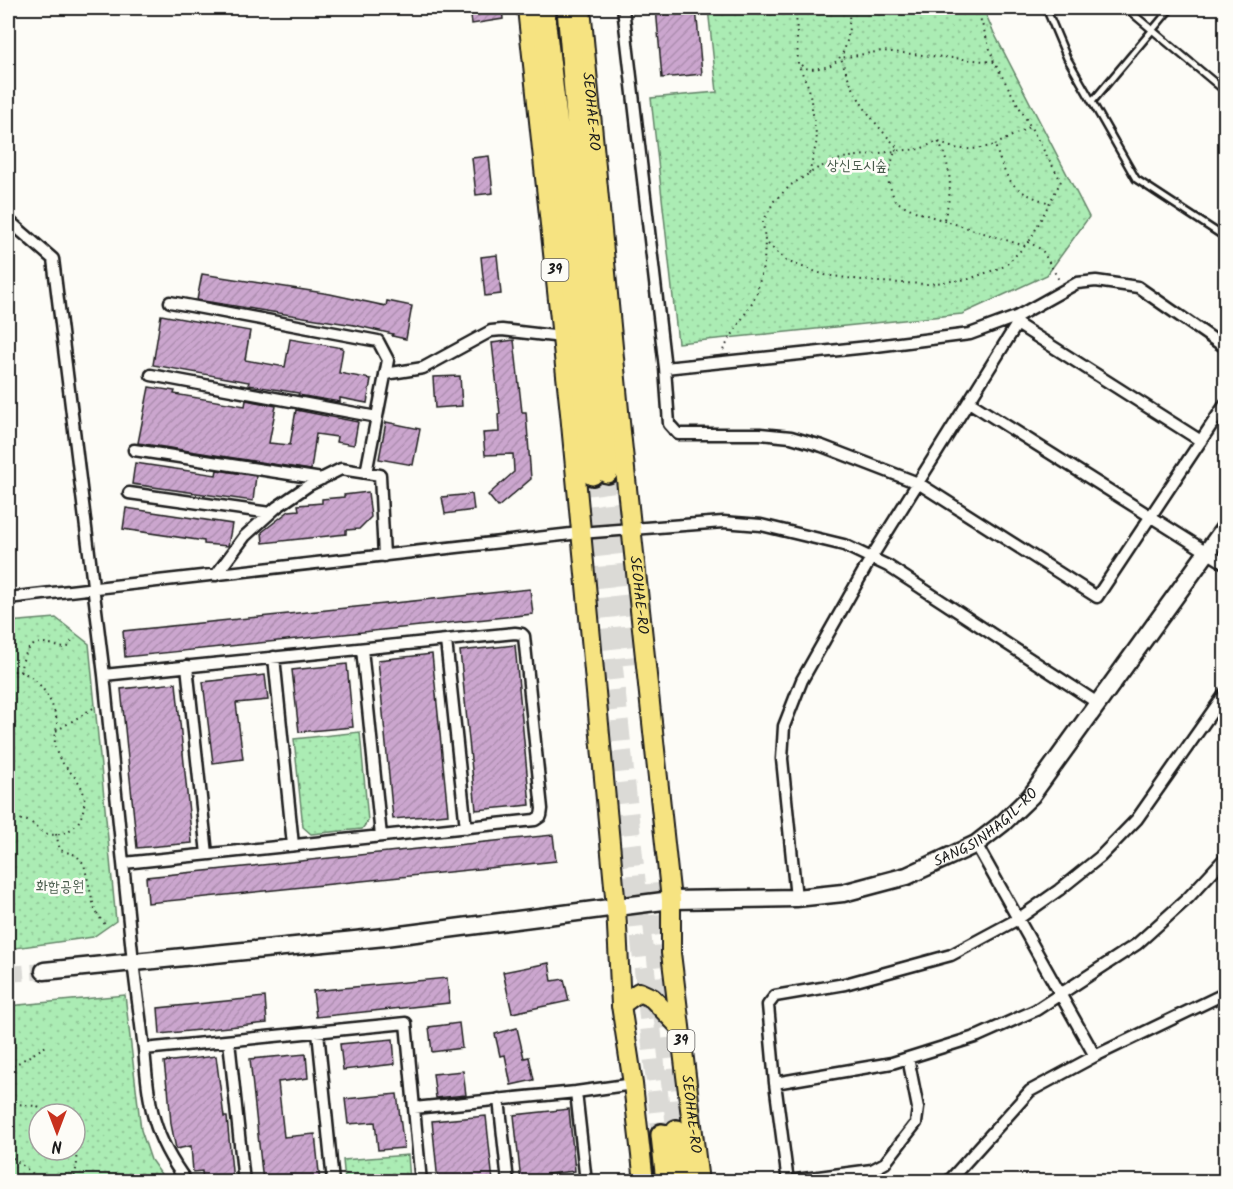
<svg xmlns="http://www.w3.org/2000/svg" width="1233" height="1189" viewBox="0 0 1233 1189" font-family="Kalam,'Poor Story',sans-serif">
	<defs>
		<pattern id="park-dots" width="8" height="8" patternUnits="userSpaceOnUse" patternTransform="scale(1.5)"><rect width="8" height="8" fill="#abecb4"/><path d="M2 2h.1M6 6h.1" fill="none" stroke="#93ca9a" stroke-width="1.8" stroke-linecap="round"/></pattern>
		<pattern id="building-hatch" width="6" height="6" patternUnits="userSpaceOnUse" patternTransform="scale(1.5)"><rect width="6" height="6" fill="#cba6ce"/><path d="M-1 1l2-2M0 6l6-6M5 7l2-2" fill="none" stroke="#ae8eb0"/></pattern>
	</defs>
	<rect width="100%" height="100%" fill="#fdfcf7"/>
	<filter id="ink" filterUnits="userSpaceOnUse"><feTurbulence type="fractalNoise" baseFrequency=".0167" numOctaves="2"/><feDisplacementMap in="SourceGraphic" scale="12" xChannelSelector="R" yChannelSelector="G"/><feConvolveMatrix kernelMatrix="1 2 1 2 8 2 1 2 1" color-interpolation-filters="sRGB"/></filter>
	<g filter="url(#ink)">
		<path fill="url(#park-dots)" stroke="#648468" stroke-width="1.5" fill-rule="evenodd" d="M708,8H983L994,33L1089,217L1047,275L962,314L678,343L651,98L717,92Z
			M56,618L89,644L116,921L93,937L8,949V622Z
			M360,732L368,821L362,829L311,834L303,827L294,739Z
			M125,995L141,1130L151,1160L166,1181H8V1006ZM39,1114H75V1150H39Z
			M408,1155L410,1181H345L343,1160Z"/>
		<path fill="url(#building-hatch)" stroke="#1c1c1c" stroke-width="1.5" d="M470,8H502L503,19L472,24Z
			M656,8H696L702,74L662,78Z
			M489,156L493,193L476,195L472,158Z
			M497,255L501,294L485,296L481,257Z
			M202,274L330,294L386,306L387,301L412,306L406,339L392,336L393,334L354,325L197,300Z
			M161,315L250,331L245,360L285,367L290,339L343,348L339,373L371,379L367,403L340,398V402L298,395L299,393L248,385L249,382L153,365Z
			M514,340L522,412H526L531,479L498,507L488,495L514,472L513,454L485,455L483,433L499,432L498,414H500L492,343Z
			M460,376L462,406L435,408L433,377Z
			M149,387L175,391L174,394L245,406L246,400L276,406L269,443L290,445L296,410L358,422L354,445L336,442L337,437L316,434L311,470L138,443Z
			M386,422L420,429L413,465L379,459Z
			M135,463L216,475L217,470L256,476L253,501L132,484Z
			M368,492L371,517L359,529L346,530V534L263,543L262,532L289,511L299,510L298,505L322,503V499L344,497V495Z
			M472,494L474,510L445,514L442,497Z
			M126,508L232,524L228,546L204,544V541L123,529Z
			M530,589L533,614L125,657L123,631Z
			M515,645L530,805L476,810L460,651Z
			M432,654L448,814L393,819L378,660Z
			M347,664L353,727L299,732L292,670Z
			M265,675L268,700L236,703L243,759L213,763L203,682Z
			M176,683L192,843L137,848L121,689Z
			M553,835L556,861L148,903L146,877Z
			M549,963L552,981L564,979L569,1001L512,1013L503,972Z
			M447,978L449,1003L316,1017L313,991Z
			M265,997L267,1023L160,1034L158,1008Z
			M459,1023L462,1048L432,1052L429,1027Z
			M517,1028L524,1058L529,1057L534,1080L511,1085L505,1055L500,1056L495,1034Z
			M393,1039L395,1064L343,1070L340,1044Z
			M306,1054L308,1078L278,1082L284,1137L315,1134L320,1182H263L250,1059Z
			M216,1056L224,1117H227L233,1182H203L202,1171L193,1172L191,1146L176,1149L171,1124L168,1087H167L164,1062Z
			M463,1071L466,1095L436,1098L433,1074Z
			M397,1094L404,1148L378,1150L375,1122L348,1124L345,1099Z
			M569,1109L575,1171L547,1174V1182H521L514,1115Z
			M486,1116L493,1182H438L432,1121Z"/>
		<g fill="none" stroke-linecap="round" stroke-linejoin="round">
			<path stroke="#dbdad6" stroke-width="16" stroke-dasharray="16 8" stroke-linecap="butt" d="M8,974L44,971"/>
			<path stroke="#dbdad6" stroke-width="21" stroke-dasharray="21 10" stroke-linecap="butt" d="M607,472L626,665
				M592,474L662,1135
				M649,884L677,1131"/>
			<g stroke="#1c1c1c" stroke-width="10">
				<path id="lane" d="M1046,8L1067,58L1136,179L1226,238
					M1126,8L1226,92
					M1092,102L1171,8"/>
			</g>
			<g stroke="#1c1c1c" stroke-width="15">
				<path id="street" d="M623,8L665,368L669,424L678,434H760L791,437L822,446L918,483L1097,597L1226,403
					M8,220L53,259L104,675
					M170,302L378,341L388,360L366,473
					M1017,324L1201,441
					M665,368L868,347L970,334L1016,317L1077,283L1096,281L1138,287L1226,348
					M385,374L423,368L491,331L502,330L562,337
					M151,375L377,417
					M969,402L1226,564
					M134,450L322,479
					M129,493L270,513
					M216,575L245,536L277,507L309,485L341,469L380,475L384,556
					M8,598L580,533L723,522L761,525L844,545L888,566L1099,704
					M446,641L466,828
					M362,649L381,836
					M274,657L293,845
					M187,666L207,854
					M976,844L1095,1056
					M124,863L535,820L541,816L542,809L524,636L522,634L515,633L104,675L133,962L144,1049
					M796,898L782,759L784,726L802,680L871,558L1017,324L1016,317
					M318,1032L333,1182
					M229,1041L244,1182
					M775,1083L892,1063L978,1036L1036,1010L1137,944L1188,898L1226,857
					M576,1092L633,1084
					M499,1099L508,1182
					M788,1181L872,1170L885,1163L916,1123L918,1108L908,1058
					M187,1182C152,1135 149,1106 144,1049L406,1023L414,1108
					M421,1182L414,1108L576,1092L586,1182
					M788,1182L775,1083L768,1005L775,996L845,984L951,955L1018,919L1059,890L1100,857L1137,819L1226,692
					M948,1182L1030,1091L1095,1056L1226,993"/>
			</g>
			<g stroke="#1c1c1c" stroke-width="21">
				<g id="secondary">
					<path id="s1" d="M44,971L385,937L671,900L796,898L843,893L907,876L976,844L1003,823L1031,796L1226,526"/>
				</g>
			</g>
			<g stroke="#1c1c1c" stroke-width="22">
				<g id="primary">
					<path d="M527,8L570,413L616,907L621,1005L633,1084L644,1182"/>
					<path id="s2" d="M581,8L621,432L671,900V953L699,1182"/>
					<path d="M621,1005L639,992L652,998L679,1026"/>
				</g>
			</g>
			<g stroke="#1c1c1c" stroke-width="26">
				<path id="highway" d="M543,8L561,161L592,474
					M568,8L607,472
					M677,1131L682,1182
					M662,1135L667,1182"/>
			</g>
			<path stroke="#1c1c1c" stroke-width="2" stroke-dasharray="1.5 4.5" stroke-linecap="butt" d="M796,8L798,64L809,88L817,140L809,174
				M977,8L994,62
				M801,65C807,70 811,69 819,68C849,66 850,31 849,8
				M939,142C957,152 975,150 995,145C1007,183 1012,191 1050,203
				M995,145L1029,127
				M944,219C953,191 952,168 938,141L920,149L895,151L898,148C869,118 854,97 841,58L882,51L994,62L1061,181L1029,242
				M1025,246L917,212L895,201L887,178L895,151L843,158L818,168L791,185L774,201L763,222L765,241L786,261L825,275L877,282L927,284L969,279L1005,266L1029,242L1042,250L1059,280
				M723,350L756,296L764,263L765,241
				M8,671C14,671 20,671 26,674C42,682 55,705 57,723C57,730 54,739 55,746C59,771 88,777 84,806C83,812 81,818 78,823C69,833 53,839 41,831C37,828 34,824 30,822C23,819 15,819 8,821
				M20,672C23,656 29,638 50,644C57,646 61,649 68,647L73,639
				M56,731L95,707
				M56,834L60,850L76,855L84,864L94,907L99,917L107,927
				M8,864V889
				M8,1069L48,1045
				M8,1076L14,1103
				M8,1103L35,1106L52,1114
				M8,1154L43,1182
				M73,1182L77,1165L75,1143"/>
			<use href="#lane" stroke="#fdfcf7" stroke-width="5"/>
			<use href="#street" stroke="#fdfcf7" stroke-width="10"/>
			<use href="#secondary" stroke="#fdfcf7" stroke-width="16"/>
			<use href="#primary" stroke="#f6e381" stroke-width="18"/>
			<use href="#highway" stroke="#f6e381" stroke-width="21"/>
		</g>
	</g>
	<g text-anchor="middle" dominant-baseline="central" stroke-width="5" stroke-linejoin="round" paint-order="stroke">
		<g fill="#fdfcf7" stroke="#605f5e" stroke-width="1.5">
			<rect x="541.5" y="259" width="27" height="22" rx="4.5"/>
			<rect x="667.5" y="1030" width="27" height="22" rx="4.5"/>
		</g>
		<g font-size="14" font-weight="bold" fill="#1c1c1c">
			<text x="555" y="270">39</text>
			<text x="681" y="1041">39</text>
		</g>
		<g font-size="15" fill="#1c1c1c" stroke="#fdfcf7">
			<text stroke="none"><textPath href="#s2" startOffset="104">SEOHAE-RO</textPath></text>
			<text stroke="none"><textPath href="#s2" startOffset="590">SEOHAE-RO</textPath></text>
			<text stroke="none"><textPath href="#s1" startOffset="963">SANGSINHAGIL-RO</textPath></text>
			<text stroke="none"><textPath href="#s2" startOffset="1112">SEOHAE-RO</textPath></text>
		</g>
		<g font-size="15" fill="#475a4a" stroke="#fdfcf7">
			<text x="857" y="166">상신도시숲</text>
			<text x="60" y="887">화합공원</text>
		</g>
	</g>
	<rect width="1233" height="1189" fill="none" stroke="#fdfcf7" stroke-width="30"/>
	<rect x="15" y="15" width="1203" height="1159" fill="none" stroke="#1c1c1c" stroke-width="2" filter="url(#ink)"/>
	<g transform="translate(57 1132) rotate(180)"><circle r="28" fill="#fdfcf7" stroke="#a3a29f" stroke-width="1.5"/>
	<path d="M0-4.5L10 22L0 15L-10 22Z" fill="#c8321e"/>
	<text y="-9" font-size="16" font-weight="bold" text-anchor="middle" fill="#1c1c1c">N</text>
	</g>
</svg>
